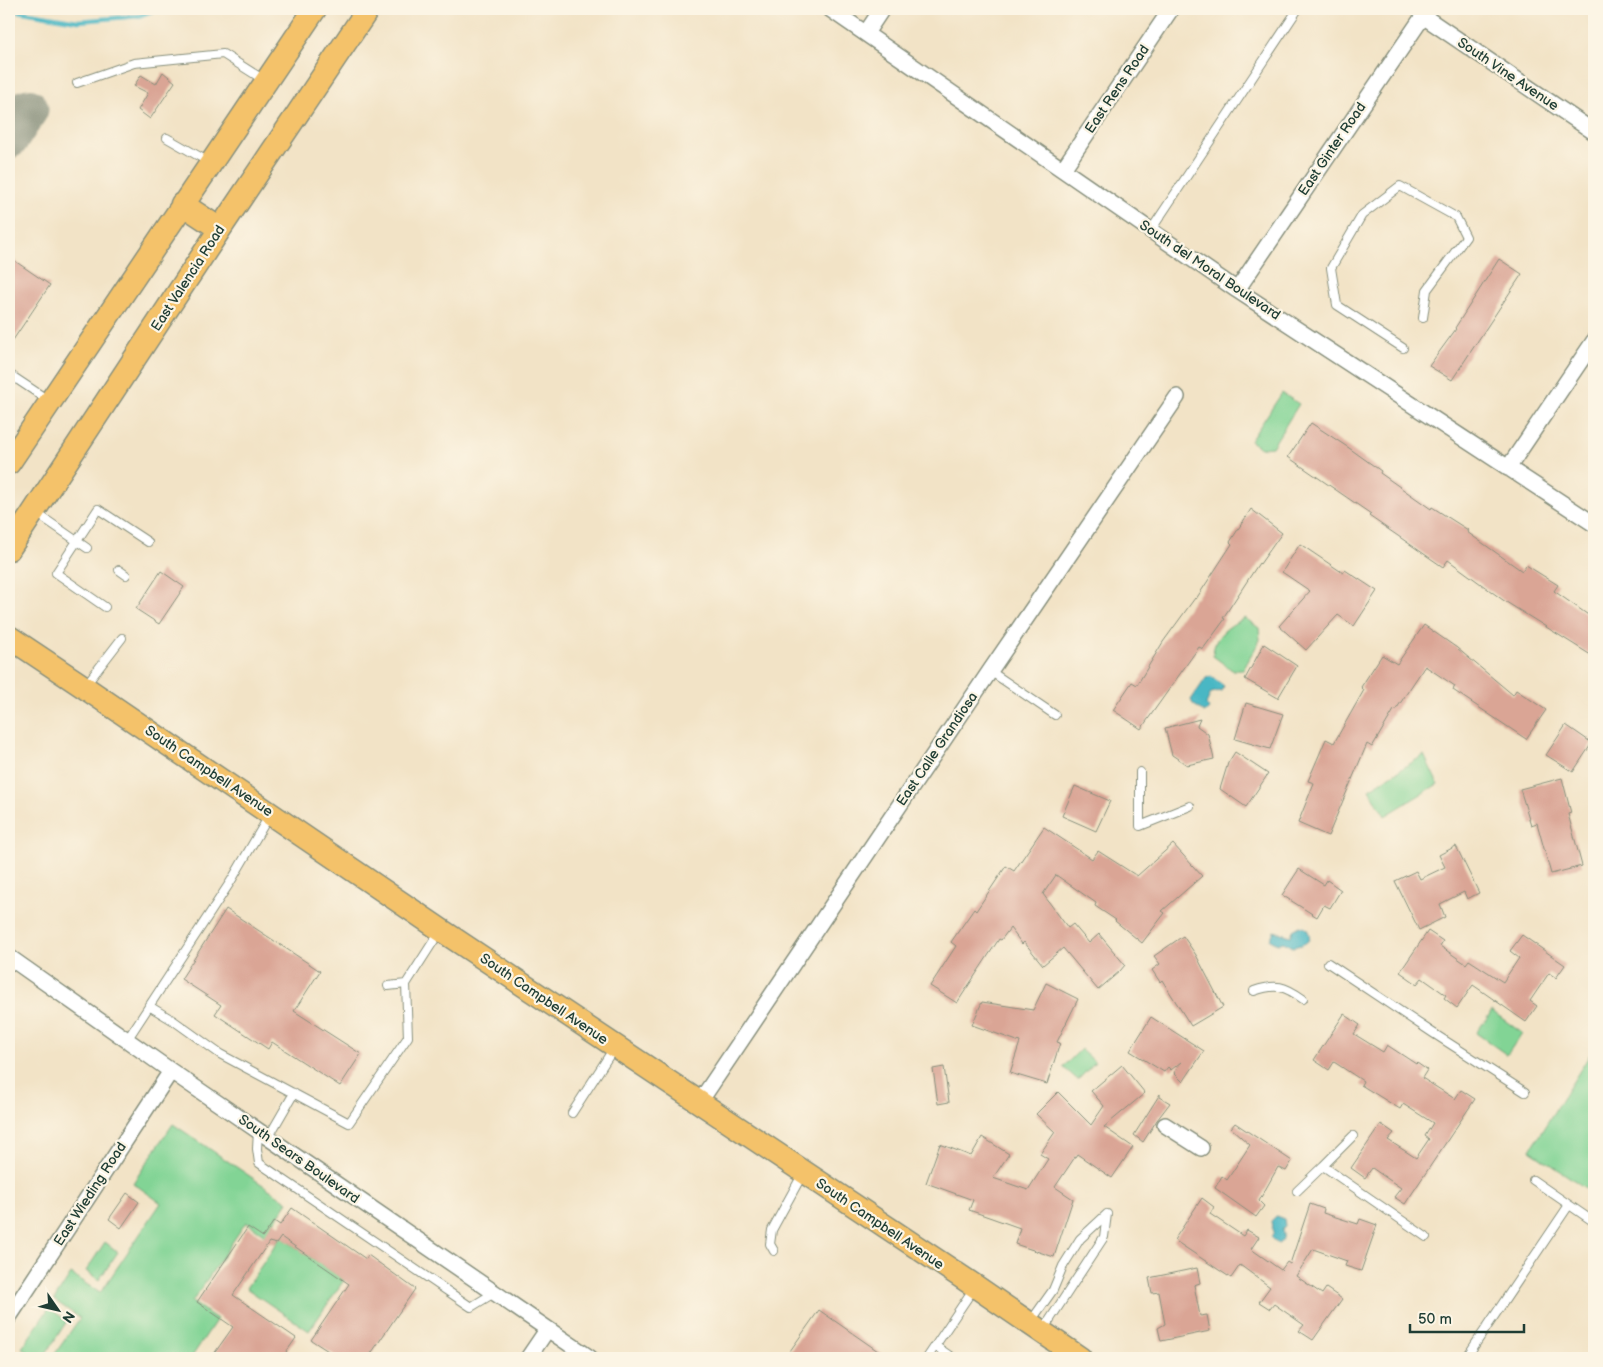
<svg xmlns="http://www.w3.org/2000/svg" width="1603" height="1367" viewBox="0 0 1603 1367" font-family="'Balsamiq Sans',sans-serif">
	<rect width="100%" height="100%" fill="#fcf5e5"/>
	<filter id="ink" filterUnits="userSpaceOnUse"><feTurbulence type="fractalNoise" baseFrequency=".02" numOctaves="2"/><feDisplacementMap in="SourceGraphic" scale="10" xChannelSelector="R" yChannelSelector="G"/><feConvolveMatrix kernelMatrix="1 2 1 2 8 2 1 2 1" color-interpolation-filters="sRGB"/></filter>
	<filter id="wash" filterUnits="userSpaceOnUse"><feTurbulence type="fractalNoise" baseFrequency=".0096" numOctaves="4" result="noise"/><feDisplacementMap in="SourceGraphic" scale="20" xChannelSelector="R" yChannelSelector="G"/><feGaussianBlur stdDeviation="1.12" result="paint"/><feColorMatrix in="noise" values="0 0 0 0 0 0 0 0 0 0 0 0 0 0 0 0 0 1.4 0 .05"/><feComposite in="paint" operator="in"/></filter>
	<g filter="url(#wash)">
		<rect width="100%" height="100%" fill="#f2e3c6"/>
		<path fill="#82d495" stroke="#508864" d="M1282,393L1299,404L1272,447L1261,448L1250,441Z
			M1245,618L1259,628L1260,640L1243,670H1232L1213,656C1213,636 1228,626 1245,618Z
			M1424,755L1438,784L1385,816L1369,789Z
			M1492,1011L1522,1033L1507,1055L1476,1033Z
			M1594,1048V1194L1530,1150Z
			M1081,1049L1095,1062L1078,1080L1063,1067Z
			M173,1124L288,1202L265,1235L246,1222L192,1302L217,1319L191,1358H52L80,1318L54,1300L71,1274L100,1293L161,1203L133,1183Z
			M281,1237L344,1280L309,1331L246,1288Z
			M105,1242L118,1252L99,1280L86,1271Z
			M49,1308L67,1321L43,1358H36L22,1348Z"/>
		<path fill="#49b7c4" stroke="#347a7c" d="M1211,676L1224,686L1221,691L1211,693L1206,704L1209,709L1205,713L1193,704L1191,700L1206,678Z
			M1300,926L1306,928C1316,942 1303,945 1292,947L1283,942L1278,944L1270,940L1274,931L1291,936L1293,930Z
			M1276,1216L1284,1219L1285,1227L1282,1230C1284,1237 1284,1240 1278,1244L1271,1238L1274,1231L1272,1227L1271,1221Z"/>
		<g fill="none" stroke-linecap="round" stroke-linejoin="round">
			<path stroke="#49b7c4" stroke-width="4.5" d="M12,9L17,11L78,21L139,16L157,9"/>
			<path stroke="#88907d" stroke-width="41" d="M9,138L28,109"/>
		</g>
		<g id="blocks">
			<path fill="#daa595" d="M163,72L175,82L150,119L138,110L148,93L134,86L141,75L156,84Z
				M9,257L50,285L9,346Z
				M1499,259L1522,274L1452,380L1429,366L1456,329L1455,328Z
				M1311,423L1349,448L1381,471L1380,473L1431,509L1432,507L1468,530L1467,532L1522,571L1526,565L1558,585L1554,591L1594,619V657L1503,600L1448,560L1443,567L1369,516L1371,514L1288,457Z
				M1251,509L1282,533L1260,564L1259,563L1223,618L1225,619L1203,649L1199,647L1141,729L1113,710L1132,682L1137,685L1163,642L1195,598L1196,599L1232,544L1230,542Z
				M1300,544L1343,573L1345,570L1377,591L1354,626L1338,615L1306,650L1279,626L1310,591L1282,572Z
				M161,571L184,587L159,624L136,609Z
				M1424,625L1457,648L1513,695L1516,690L1546,710L1526,739L1453,690L1455,686L1425,666L1395,711L1394,710L1372,747L1367,744L1328,836L1298,823L1314,783L1308,781L1326,739L1334,743L1364,690L1361,687L1382,655L1397,664Z
				M1264,644L1297,666L1278,698L1245,679Z
				M1246,703L1283,714L1270,749L1235,739Z
				M1200,719L1197,726L1208,734L1214,759L1187,765L1172,755L1165,728Z
				M1566,725L1592,743L1573,772L1546,755Z
				M1235,752L1268,774L1246,807L1220,789L1228,763Z
				M1562,778L1571,813L1568,814L1582,866L1551,874L1537,823L1531,825L1520,789Z
				M1075,786L1110,801L1096,831L1062,816Z
				M1044,827L1092,859L1098,851L1137,876L1173,844L1202,876L1162,911L1165,913L1142,943L1115,921L1116,920L1095,906L1096,903L1056,875L1043,894L1068,928L1073,924L1089,943L1099,934L1125,965L1120,971L1098,990L1063,948L1043,965L1024,942L1022,944L1010,928L1001,940L999,939L957,1003L930,986L956,946L951,942L974,909L976,911L1006,866L1014,871Z
				M1456,846L1479,893L1467,899L1464,892L1440,904L1445,917L1419,930L1395,881L1416,871L1420,879L1445,867L1439,855Z
				M1299,869L1324,885L1327,880L1341,890L1330,908L1324,905L1317,917L1282,895Z
				M226,909L320,971L294,1011L361,1054L340,1086L272,1042L268,1049L215,1014L221,1005L181,979Z
				M1428,931L1443,941L1440,946L1466,964L1469,960L1503,982L1519,958L1510,951L1522,935L1565,965L1556,978L1549,973L1530,1001L1537,1006L1526,1022L1473,985L1457,1008L1444,998L1446,995L1422,978L1417,984L1400,972Z
				M1183,936L1196,955L1223,1007L1191,1026L1162,980L1160,982L1152,970L1160,964L1154,956Z
				M1046,983L1078,999L1057,1042L1060,1043L1047,1084L1010,1073L1020,1042L972,1025L982,1002L1033,1010Z
				M1344,1014L1360,1025L1354,1034L1383,1052L1387,1045L1416,1064L1417,1063L1427,1070L1422,1078L1455,1099L1461,1090L1475,1099L1405,1204L1394,1197L1401,1188L1372,1168L1365,1178L1351,1168L1381,1124L1394,1133L1388,1140L1416,1158L1429,1139L1425,1136L1433,1123L1403,1104L1400,1109L1361,1085L1363,1081L1334,1062L1329,1070L1314,1060Z
				M1151,1017L1204,1051L1183,1082L1174,1073L1181,1062L1171,1070L1168,1067L1164,1072L1130,1051Z
				M1122,1065L1145,1093L1104,1127L1133,1147L1112,1178L1077,1154L1055,1187L1073,1199L1054,1257L1015,1244L1020,1228L969,1210L973,1200L926,1183L940,1144L971,1156L982,1137L1009,1154L993,1178L1028,1190L1048,1159L1040,1154L1055,1132L1036,1114L1058,1092L1091,1125L1104,1106L1091,1091Z
				M944,1067L949,1102L938,1104L933,1069Z
				M1160,1094V1097L1170,1103L1157,1120L1143,1142L1134,1135Z
				M1235,1123L1292,1161L1286,1171L1278,1167L1259,1201L1264,1206L1256,1217L1215,1188L1222,1176L1227,1180L1250,1145L1231,1128Z
				M127,1193L139,1202L121,1228L109,1219Z
				M1202,1198L1214,1207L1210,1214L1243,1236L1247,1230L1259,1237L1251,1249L1281,1270L1287,1262L1290,1264L1310,1204L1324,1209L1323,1213L1358,1224L1360,1219L1377,1225L1361,1271L1345,1266L1347,1261L1313,1249L1296,1276L1322,1294L1326,1288L1342,1299L1313,1340L1299,1331L1304,1325L1274,1304L1270,1309L1259,1302L1270,1287L1240,1265L1231,1278L1174,1240Z
				M292,1208L366,1259L368,1255L415,1289L368,1358H339L311,1340L349,1284L281,1237L276,1244L269,1242L233,1295L296,1338L282,1358H211L233,1327L197,1302L248,1227L263,1237L274,1221L280,1225Z
				M1197,1268L1200,1283L1194,1285L1200,1316L1207,1315L1210,1331L1161,1341L1158,1328L1165,1324L1159,1292L1152,1293L1149,1278Z
				M819,1310L888,1358H785Z"/>
		</g>
	</g>
	<g filter="url(#ink)">
		<use href="#blocks" fill-opacity="0" stroke="#88907d" stroke-width="1"/>
		<g fill="none" stroke-linecap="round" stroke-linejoin="round">
			<g stroke="#88907d" stroke-width="10">
				<path id="service" d="M77,83L134,63L223,54L264,80
					M167,138L209,162
					M1151,230L1298,9
					M1403,348L1337,305L1331,268L1362,215L1400,186L1456,217L1466,237L1427,290L1423,318
					M9,374L48,400
					M35,512L87,548
					M119,570L126,575
					M105,607L56,573L98,509L148,542
					M990,671L1055,715
					M85,686L122,638
					M1140,772V826L1190,806
					M1328,963L1433,1033L1525,1092
					M388,986L406,984L440,931
					M1254,991C1276,983 1285,986 1303,999
					M149,1006L174,1021L220,1054L349,1123L408,1037L406,984
					M127,1040L231,881L269,816
					M572,1113L614,1048
					M258,1131L257,1149L259,1163L471,1307L494,1293
					M1353,1136L1323,1166L1426,1237
					M268,1138L294,1093
					M1533,1180L1594,1222
					M1297,1191L1323,1166
					M774,1251L770,1244L772,1230L802,1175
					M1031,1321L1053,1290L1063,1266L1080,1239L1107,1214
					M1043,1330L1104,1237L1107,1214
					M937,1347L953,1358
					M927,1358L974,1288
					M1466,1358L1569,1205"/>
			</g>
			<g stroke="#88907d" stroke-width="18">
				<path id="minor" d="M830,9L1237,290L1594,524
					M1423,16L1594,132
					M866,33L882,9
					M1063,169L1171,9
					M1237,290L1428,9
					M1508,468L1594,341
					M9,957L171,1071L590,1358
					M699,1103L990,671L1177,397
					M1165,1125L1201,1148
					M9,1317L171,1071
					M528,1358L547,1330"/>
			</g>
			<g stroke="#88907d" stroke-width="25">
				<path id="primary" d="M182,204L220,229
					M9,463L315,9
					M9,549L220,229L368,9
					M9,637L84,687L441,930L975,1286L1080,1358"/>
			</g>
			<use href="#service" stroke="#fff" stroke-width="8"/>
			<use href="#minor" stroke="#fff" stroke-width="15"/>
			<use href="#primary" stroke="#f4c26a" stroke-width="22"/>
		</g>
	</g>
	<g text-anchor="middle" dominant-baseline="central" stroke-width="4.5" stroke-linejoin="round" paint-order="stroke">
		<g font-size="14" fill="#1f3d34" stroke="#fcf5e5">
			<text transform="translate(1508 74) rotate(34)">South Vine Avenue</text>
			<text transform="translate(1117 89) rotate(-56)">East Rens Road</text>
			<text transform="translate(1332 149) rotate(-56)">East Ginter Road</text>
			<text transform="translate(1210 270) rotate(34)">South del Moral Boulevard</text>
			<text transform="translate(188 278) rotate(-57)">East Valencia Road</text>
			<text transform="translate(937 749) rotate(-56)">East Calle Grandiosa</text>
			<text transform="translate(209 771) rotate(34)">South Campbell Avenue</text>
			<text transform="translate(544 999) rotate(34)">South Campbell Avenue</text>
			<text transform="translate(299 1159) rotate(35)">South Sears Boulevard</text>
			<text transform="translate(90 1194) rotate(-57)">East Wieding Road</text>
			<text transform="translate(880 1224) rotate(34)">South Campbell Avenue</text>
		</g>
	</g>
	<rect width="1603" height="1367" fill="none" stroke="#fcf5e5" stroke-width="30"/>
	<g transform="translate(58 1310) rotate(124)" stroke="#fcf5e5" stroke-width="4" paint-order="stroke">
	<path d="M0-4L9 19L0 12L-9 19Z" fill="#1f3d34"/>
	<text y="-8" font-size="14" font-weight="bold" text-anchor="middle" fill="#1f3d34">N</text>
	</g>
	<path d="M1410 1324v8h114v-8" fill="none" stroke="#1f3d34" stroke-width="2.5"/>
	<text x="1418" y="1324" font-size="15" fill="#1f3d34" stroke="#fcf5e5" stroke-width="4" paint-order="stroke">50 m</text>
</svg>
